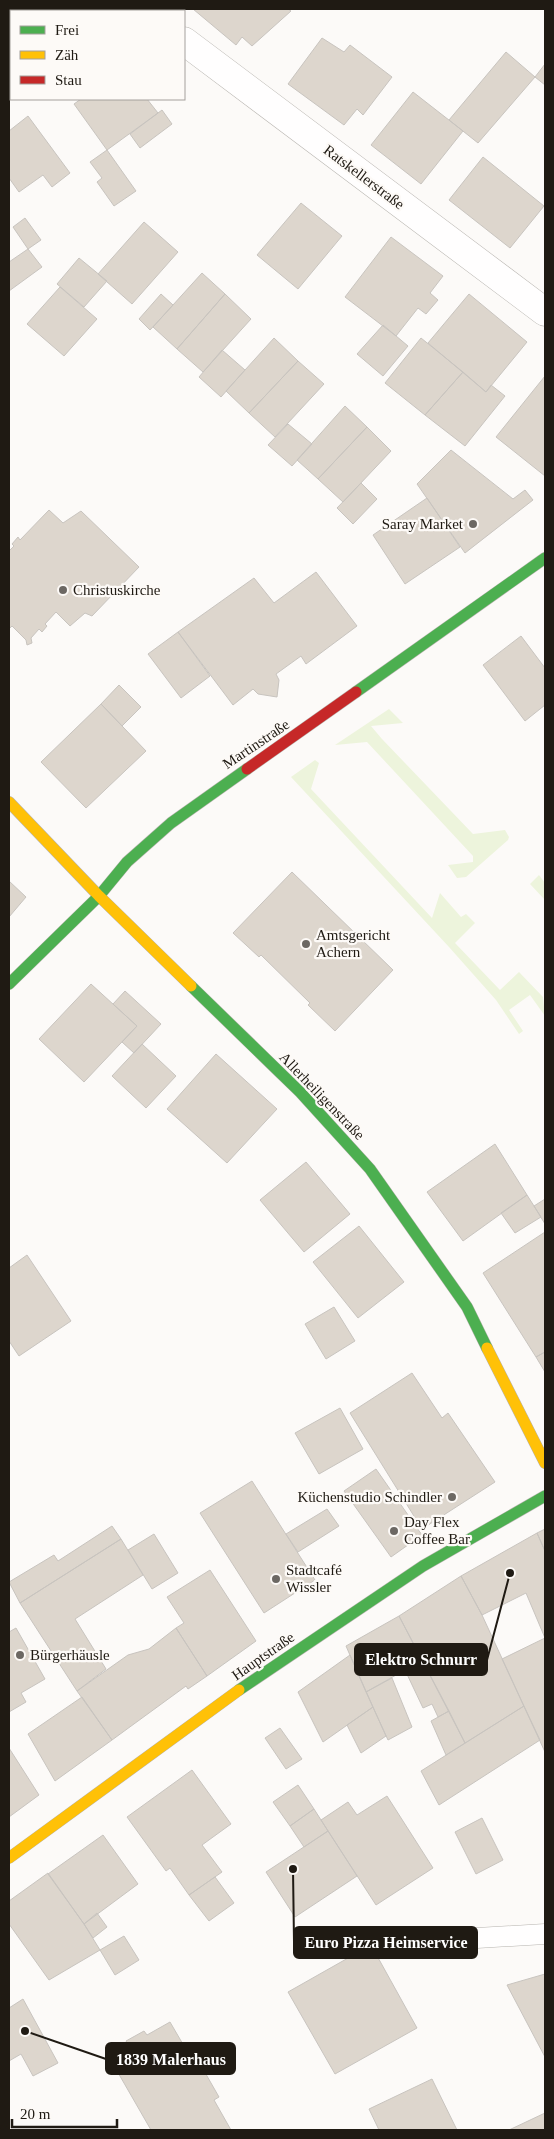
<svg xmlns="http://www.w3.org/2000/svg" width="554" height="2139" viewBox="0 0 554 2139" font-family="Georgia,serif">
	<rect width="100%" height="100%" fill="#fcfaf8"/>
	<path fill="#edf4dc" d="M389,709L403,723L371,726L382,739L473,834L505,830L509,837L508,840L466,877L457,878L448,865L473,862V856L367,742L335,745Z
		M315,760L319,763L311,789L432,918L440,893L461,917L466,914L475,923L455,943L500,990L519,972L543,997L545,1016L530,995L509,1010L523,1031L519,1034L496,1000L449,947L291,777Z
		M539,875L545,883V900L530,884Z"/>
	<path fill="#ddd6cd" stroke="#c8c4bf" d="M193,9H288L291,11L252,46L242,37L236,45Z
		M322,38L344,52L350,45L392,77L363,115L357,109L344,125L288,84Z
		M506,52L535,77L478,143L449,120Z
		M545,64V85L535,77Z
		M413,92L463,131L421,184L371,145Z
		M81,99H147L158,113L107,150L74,104Z
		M162,110L172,124L140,148L130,134Z
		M28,116L70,173L52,187L43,175L19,192L9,178V131Z
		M107,150L136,191L114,206L97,182L102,178L90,162Z
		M483,157L544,206L510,248L449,200Z
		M301,203L342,236L298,289L257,255Z
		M25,218L41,240L28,249L13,227Z
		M144,222L178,252L132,304L98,274Z
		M391,237L443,276L430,293L438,300L426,314L418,308L396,336L345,297Z
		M28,249L42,267L9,291V262Z
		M79,258L107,281L84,307L57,284Z
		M202,273L225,294L177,349L153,327Z
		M60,287L97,319L64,356L27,324Z
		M161,294L173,305L150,330L139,319Z
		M225,294L251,319L203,372L177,349Z
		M469,294L527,342L486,392L428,343Z
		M383,325L408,346L383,376L357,354Z
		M274,338L298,361L249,413L226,391Z
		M421,338L463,372L425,415L385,383Z
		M222,350L245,370L221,397L199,377Z
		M298,361L324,384L275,437L249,413Z
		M463,372L486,392L491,385L505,396L465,446L425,415Z
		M545,376V476L496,437Z
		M345,406L367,427L318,479L297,460Z
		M288,424L312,444L292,466L268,445Z
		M367,427L391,451L343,502L318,479Z
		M451,450L513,499L525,490L533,500L465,553L417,484Z
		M361,483L377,499L353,524L337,508Z
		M427,498L460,547L405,584L373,535Z
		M49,510L63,523L81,511L139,567L92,616L85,613L70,626L56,612L45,624L47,626L42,632L39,629L31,638L32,643L27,645L26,640L12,626L9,629V551L14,546L12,544L18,537L20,540Z
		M316,572L357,626L306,664L301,656L276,674L279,680L277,697L258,694L253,689L233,705L178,632L254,578L274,603Z
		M178,632L210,676L181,698L148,654Z
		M521,636L545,668V705L525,721L483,665Z
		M119,685L141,707L122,726L101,704Z
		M101,704L146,751L86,808L41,762Z
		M292,872L393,970L335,1031L308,1005L310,1003L261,955L259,957L233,933Z
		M9,881L26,897L9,917Z
		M91,984L137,1026L84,1082L39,1039Z
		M125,991L161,1024L134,1053L122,1042L137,1026L113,1004Z
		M142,1044L176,1076L146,1108L112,1076Z
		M216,1054L277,1109L227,1163L167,1109Z
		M495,1144L527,1195L463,1241L427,1192Z
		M306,1162L350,1214L304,1252L260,1200Z
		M527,1195L541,1217L515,1233L501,1213Z
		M545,1199V1224L534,1206Z
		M359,1226L404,1282L358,1318L313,1262Z
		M545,1232V1352L536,1357L483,1273Z
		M27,1255L71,1321L19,1356L9,1341V1268Z
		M334,1307L355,1341L326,1359L305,1324Z
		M545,1352V1372L536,1357Z
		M412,1373L442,1418L448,1413L495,1482L422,1529L350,1413Z
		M340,1408L363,1449L319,1474L295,1433Z
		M376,1469L422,1535L391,1557L344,1491Z
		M252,1481L315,1580L264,1613L200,1513Z
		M327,1509L339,1526L298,1552L286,1534Z
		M112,1526L121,1539L20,1603L9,1582L54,1555L58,1561Z
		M545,1529V1551L537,1533Z
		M537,1533L545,1551V1752L502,1659L545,1638L526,1593L482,1615L461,1576Z
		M154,1534L178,1573L152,1589L128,1550Z
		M121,1539L143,1575L75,1619L106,1669L77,1691L20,1603Z
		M210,1570L256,1641L207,1676L176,1628L184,1623L167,1597Z
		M461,1576L482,1615L524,1706L465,1743L399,1616Z
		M399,1616L449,1711L438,1717L432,1704L423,1708L405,1670L366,1692L346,1646Z
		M16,1628L45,1679L21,1693L26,1702L9,1712V1632Z
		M176,1628L207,1676L188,1689L186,1686L112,1740L77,1691L128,1655L149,1649Z
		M350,1655L373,1707L323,1742L298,1692Z
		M392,1678L412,1727L388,1740L366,1692Z
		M82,1697L112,1740L55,1781L28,1734Z
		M524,1706L540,1740L439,1805L421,1771Z
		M373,1707L386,1736L361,1753L347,1725Z
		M449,1711L465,1743L446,1755L431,1721Z
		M280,1728L302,1759L286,1769L265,1738Z
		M9,1748L39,1795L9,1817Z
		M192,1770L231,1824L202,1845L222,1872L189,1895L170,1868L166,1871L127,1817Z
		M298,1785L314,1809L290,1826L273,1802Z
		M387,1796L433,1868L376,1905L321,1820L348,1802L357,1815Z
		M314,1809L328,1831L304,1847L290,1826Z
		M482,1818L503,1860L476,1874L455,1832Z
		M328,1831L357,1876L295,1917L266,1872Z
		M103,1835L138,1884L84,1924L48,1874Z
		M48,1873L84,1924L100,1950L49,1980L9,1924V1901Z
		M215,1877L234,1903L209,1921L189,1895Z
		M97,1913L107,1927L93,1938L84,1924Z
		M124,1936L139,1960L115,1975L100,1950Z
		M371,1945L417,2028L335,2074L288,1992Z
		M545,1974V2057L507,1985Z
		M23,1999L58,2063L33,2076L21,2054L9,2061V2008Z
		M170,2022L191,2058L195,2055L219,2097L214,2100L231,2130H151L109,2057L129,2046L126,2041L144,2031L147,2035Z
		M432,2079L457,2130H379L369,2109Z
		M545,2113V2130H509Z"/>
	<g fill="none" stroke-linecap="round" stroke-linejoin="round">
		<g stroke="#b7b4af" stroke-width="21">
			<path id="lane" d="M446,1944L477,1938L545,1934"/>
		</g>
		<g stroke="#b7b4af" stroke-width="29">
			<path id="street" d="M140,9L144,11
				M73,11L77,9
				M184,41L545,312
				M9,56L11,54"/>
		</g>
		<g stroke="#b7b4af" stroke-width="12">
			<path id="fast" d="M356,692L545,558
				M9,984L99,896L127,862L171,823L247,769
				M191,986L300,1092L370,1169L467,1307L487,1348
				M239,1690L423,1566L545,1496"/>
		</g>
		<g stroke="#b7b4af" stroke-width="12">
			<path id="slow" d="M9,802L99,896L191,986
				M487,1348L545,1463
				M9,1858L239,1690"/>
		</g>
		<g stroke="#b7b4af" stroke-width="12">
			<path id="jam" d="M247,769L356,692"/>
		</g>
		<use href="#lane" stroke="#fffefe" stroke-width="20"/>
		<use href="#street" stroke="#fffefe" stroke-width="28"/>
		<use href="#fast" stroke="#4caf50" stroke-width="11"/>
		<use href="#slow" stroke="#ffc107" stroke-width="11"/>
		<use href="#jam" stroke="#c62828" stroke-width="11"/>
	</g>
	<g fill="#6c6863" stroke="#fdfaf7" stroke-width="2">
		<circle cx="473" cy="524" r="5"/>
		<circle cx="63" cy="590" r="5"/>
		<circle cx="306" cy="944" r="5"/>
		<circle cx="452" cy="1497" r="5"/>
		<circle cx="394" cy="1531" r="5"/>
		<circle cx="276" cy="1579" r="5"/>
		<circle cx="20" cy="1655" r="5"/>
	</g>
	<g text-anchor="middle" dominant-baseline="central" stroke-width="4.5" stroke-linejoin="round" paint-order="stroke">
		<g font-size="15" fill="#1f1a13" stroke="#fdfaf7">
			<text transform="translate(364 177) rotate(37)">Ratskellerstraße</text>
			<text transform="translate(256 744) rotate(-34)">Martinstraße</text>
			<text transform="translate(322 1096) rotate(46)">Allerheiligenstraße</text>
			<text transform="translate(263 1656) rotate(-35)">Hauptstraße</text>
		</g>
		<g font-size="15" fill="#1f1a13" stroke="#fdfaf7" text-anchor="start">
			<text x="463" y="524" text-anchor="end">Saray Market</text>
			<text x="73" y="590">Christuskirche</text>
			<text x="316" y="935">Amtsgericht<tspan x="316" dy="17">Achern</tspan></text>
			<text x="442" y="1497" text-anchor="end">Küchenstudio Schindler</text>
			<text x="404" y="1522">Day Flex<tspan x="404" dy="17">Coffee Bar</tspan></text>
			<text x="286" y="1570">Stadtcafé<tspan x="286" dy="17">Wissler</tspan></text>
			<text x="30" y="1655">Bürgerhäusle</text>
		</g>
	</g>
	<path fill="none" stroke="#1f1a13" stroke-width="2" d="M510 1573L487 1660M293 1869L294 1942M25 2031L106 2059"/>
	<g fill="#1f1a13" stroke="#fdfaf7" stroke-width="2">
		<circle cx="510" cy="1573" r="5"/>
		<circle cx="293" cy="1869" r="5"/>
		<circle cx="25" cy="2031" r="5"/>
	</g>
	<g fill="#1f1a13" stroke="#1f1a13" stroke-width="2">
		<rect x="355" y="1644" width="132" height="31" rx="5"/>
		<rect x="294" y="1927" width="183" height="31" rx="5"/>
		<rect x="106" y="2043" width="129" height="31" rx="5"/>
	</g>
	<g font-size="16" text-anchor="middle" font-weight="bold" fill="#fff">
		<text x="421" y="1665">Elektro Schnurr</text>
		<text x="386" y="1948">Euro Pizza Heimservice</text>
		<text x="171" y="2065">1839 Malerhaus</text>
	</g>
	<rect width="554" height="2139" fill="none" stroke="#1f1a13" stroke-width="20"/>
	<rect x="10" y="10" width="175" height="90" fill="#fdfaf7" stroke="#a4a09c"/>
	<rect x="20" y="26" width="25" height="8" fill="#4caf50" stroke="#a4a09c"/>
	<text x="55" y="35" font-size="15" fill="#1f1a13">Frei</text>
	<rect x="20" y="51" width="25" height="8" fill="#ffc107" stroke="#a4a09c"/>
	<text x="55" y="60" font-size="15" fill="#1f1a13">Zäh</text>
	<rect x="20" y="76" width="25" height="8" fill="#c62828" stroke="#a4a09c"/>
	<text x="55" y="85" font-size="15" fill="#1f1a13">Stau</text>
	<path d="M12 2119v8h105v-8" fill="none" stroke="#1f1a13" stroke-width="2.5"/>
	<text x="20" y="2119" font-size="15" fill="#1f1a13" stroke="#fdfaf7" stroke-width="4" paint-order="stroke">20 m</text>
</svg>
